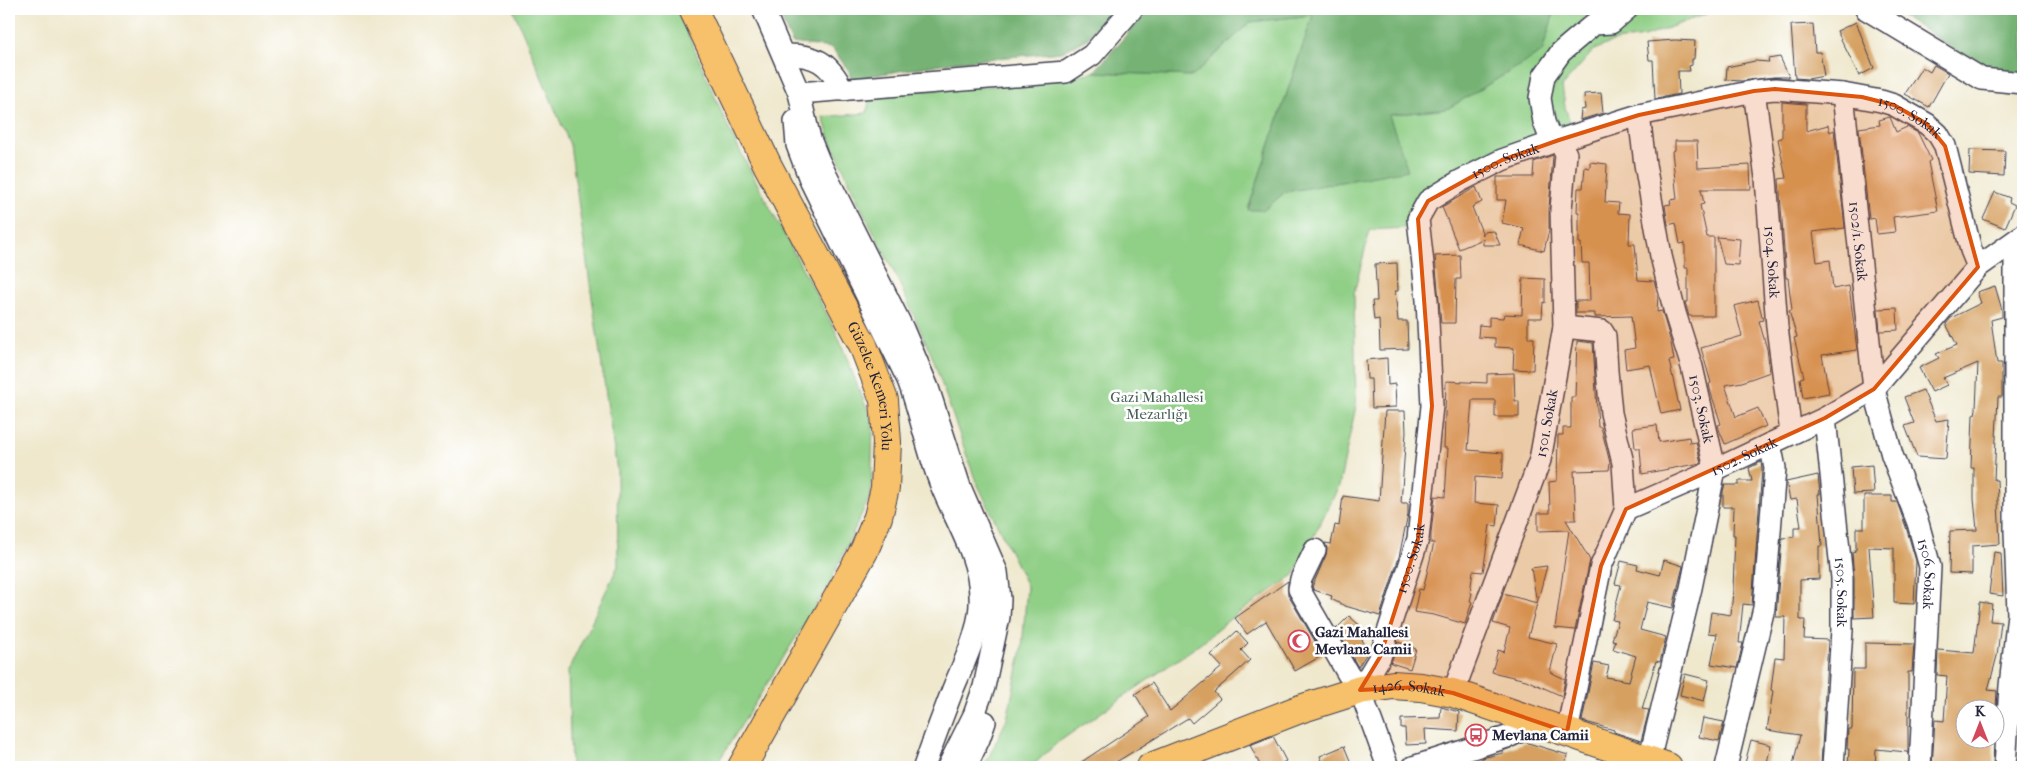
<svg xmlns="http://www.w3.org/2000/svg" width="2032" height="776" viewBox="0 0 2032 776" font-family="'IM FELL French Canon',serif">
	<rect width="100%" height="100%" fill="#fff"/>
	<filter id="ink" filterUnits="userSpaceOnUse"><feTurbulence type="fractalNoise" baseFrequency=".02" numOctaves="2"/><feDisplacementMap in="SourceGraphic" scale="10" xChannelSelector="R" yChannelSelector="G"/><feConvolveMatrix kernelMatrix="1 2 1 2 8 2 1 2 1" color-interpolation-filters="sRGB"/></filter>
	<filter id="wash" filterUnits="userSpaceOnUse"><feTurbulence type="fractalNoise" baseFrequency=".0096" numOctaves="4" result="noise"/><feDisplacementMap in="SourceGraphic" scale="20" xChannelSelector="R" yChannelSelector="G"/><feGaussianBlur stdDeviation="1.12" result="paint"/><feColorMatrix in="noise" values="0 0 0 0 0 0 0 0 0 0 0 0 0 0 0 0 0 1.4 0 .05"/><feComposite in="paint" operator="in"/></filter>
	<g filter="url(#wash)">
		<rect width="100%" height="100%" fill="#efe8cd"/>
		<path fill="#90cf86" stroke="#597860" d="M513,9H677L731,134L837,334L873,424L871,494L828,586L715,767H571L568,671L618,566L617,471L570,145Z
			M1555,9H1710L1711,12L1644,37L1615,41L1594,50L1562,86L1565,107L1572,128L1437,184L1423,188L1415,197L1404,228L1370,230L1354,293L1356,406L1339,486L1294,575L1230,619L1200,644L1057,743L1031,767H984L1007,719L1022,649L1027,586L975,479L932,356L897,278L858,201L830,139L823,117L867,113L870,94L1038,83L1094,72L1193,76L1250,22L1313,15L1248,209L1264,210L1285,192L1407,170L1389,115L1447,109L1542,52Z"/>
		<path fill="#74b273" stroke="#4b6a57" d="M777,9H1111L1088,38L1062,52L953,62L851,79L849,71L832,48L792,43Z
			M1149,9H1555L1542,52L1447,109L1389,115L1408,170L1285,192L1264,210H1248L1313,15L1250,22L1193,76L1094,72Z
			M1891,9H2023V75L2014,78L1970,59Z"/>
		<g id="blocks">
			<path fill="#d6a061" d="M1856,22L1874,68L1859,76L1837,31Z
				M1813,24L1815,52H1820L1824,76L1808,79L1795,78L1791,25Z
				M1675,40L1695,41L1694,59H1692V65L1689,66L1690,71H1678L1679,94L1655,99L1653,60H1649L1647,42Z
				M1780,57L1789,77H1774L1742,81L1726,80L1727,67L1755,61L1769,62L1768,59Z
				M1934,65L1948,73L1929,107L1905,94L1922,67L1930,72Z
				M1601,93L1603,113L1580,120L1581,110L1585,109L1584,94Z
				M1782,102L1806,104V131L1828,125L1830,132L1834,130L1845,228L1813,232L1817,262L1830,260L1833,289L1849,286L1857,350L1822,355L1829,393L1803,398L1800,378L1804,377L1794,338L1797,337L1789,311L1792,310L1788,278H1786L1779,179L1786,178L1778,139L1782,138Z
				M1890,117L1896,132L1907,127L1918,133L1931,160L1928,162L1938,211L1893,217L1895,232L1877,234L1875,218L1869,219L1859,128L1880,125L1879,120Z
				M1675,141H1697L1698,168L1750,165L1751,189H1701L1704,204L1700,205L1707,237H1714V316H1689L1685,302H1688V268H1685V243L1680,244L1676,223L1668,225L1665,205L1671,204L1670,200L1677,199L1672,151L1675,150Z
				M1970,150L2005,151L2004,176L1969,174Z
				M1553,155L1549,208V230L1544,251L1520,245L1524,228L1502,223L1506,200H1497V177H1533L1534,162Z
				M1590,162L1607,164L1605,202L1619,203L1618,213L1630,214L1629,244H1635L1638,280L1654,281L1658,294L1657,312L1662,311L1671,343L1674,360L1669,361L1680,410L1661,414L1650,365L1626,369L1624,350L1635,348L1631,316L1595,317V313H1576V301H1590L1589,263H1582L1581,243H1579V212H1577L1578,188H1583L1585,167L1590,168Z
				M1476,187L1482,202L1472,207L1483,235V232L1494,231L1500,245H1483V239L1459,249L1442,207Z
				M1995,192L2010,198L2009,202L2015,205L2005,228L1983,219Z
				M1717,237L1740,239L1738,265L1724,264Z
				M1460,255L1461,279H1456L1455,323H1441L1435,256Z
				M1397,263L1398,291H1395L1398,321H1407L1408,349L1380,350L1379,319L1374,320L1372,301H1377L1375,264Z
				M1523,278L1545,279V303L1543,302L1542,318H1528V338H1534L1533,370L1513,369L1514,348L1495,347V338L1478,337L1479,325L1489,326V317L1503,318L1504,314L1522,315Z
				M1995,286L2002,310V317L1991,320L1997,363H2002V397H1998L1994,480H1997L2000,544L1972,546V574L1949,573L1950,531L1977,530L1974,499V468H1971L1973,415L1975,414L1976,409L1978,363L1943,378L1947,385L1932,392L1919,368L1939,358L1936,354L1957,345L1946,324L1951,318L1981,303L1977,292Z
				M1758,300L1763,320L1759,321L1767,349L1770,372L1742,382L1725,385L1736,417L1758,408L1766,426L1725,444L1720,432L1718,425L1721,424L1711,393L1709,384L1711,383L1701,348L1742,336L1734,306Z
				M1897,308L1898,330L1880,331L1878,309Z
				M1577,341L1593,343L1598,427H1601L1610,463L1609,470L1574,471L1576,520H1566L1590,560L1575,630L1555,628L1569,530L1538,531V513H1550L1549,482L1557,481L1558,435H1563V428H1571V397H1575Z
				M1387,358L1388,385L1395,384L1396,407L1372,408L1371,379H1367L1366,360Z
				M1514,373L1515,401H1519V417H1495V400H1472L1468,450L1503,453V461L1502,479L1475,477L1474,503L1499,505L1497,526L1490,525L1483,572L1473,571L1470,593H1472L1470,601L1472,602L1465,624L1434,615L1414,612L1419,589L1423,590L1434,543H1431V534L1435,496L1445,497L1448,448H1444L1446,381L1487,383V374Z
				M1923,390L1936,421L1949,419L1946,459L1917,457L1905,426L1914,423L1904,397Z
				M1385,411H1405L1406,432L1401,503H1408V514L1399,557L1380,616L1345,606L1331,599L1332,596L1314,590L1312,587L1326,555L1327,549L1325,543L1331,544L1335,525L1339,526L1343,496L1379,501Z
				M1657,425L1659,442L1689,437L1690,443L1696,442L1701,463L1642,474L1640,448H1635L1633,428Z
				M1761,462L1762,469L1752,605L1743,604L1739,643H1743L1737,668L1711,664L1717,634L1708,633L1711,612L1731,615L1733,590L1735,535H1733L1734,507H1723V491L1725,485H1739V481H1752L1749,468Z
				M1872,465L1874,493L1853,494L1851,467Z
				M1818,475L1820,494H1818L1822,546H1819V579L1800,580V620H1805L1804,639L1828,640L1821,766L1804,767L1793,765L1800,735L1767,730L1773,691L1771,690L1775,657L1784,658L1785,617H1776L1782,538L1794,537V527H1801L1797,499L1790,500L1786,482Z
				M1864,496H1892V502H1897L1906,527L1916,561L1914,604L1894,603V548L1869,547L1874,617L1854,618V578L1852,553L1855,552L1854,550H1856V528H1864Z
				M1994,552L2001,553L2003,596L1989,594Z
				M1664,560L1683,566L1673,608L1647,602L1640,630L1666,637L1660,662L1656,661L1642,709L1649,710L1641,741L1614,732V730L1582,721L1594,663L1609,666L1606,677L1629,681L1636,656L1613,649L1616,641L1612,640L1618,621L1612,620L1621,585L1615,584L1621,561L1638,565L1637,569L1660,575Z
				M1547,566L1528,637L1557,644L1550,672L1565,679L1562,696L1526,680L1492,672L1498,650L1504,652L1510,628L1493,623L1503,594L1537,603L1531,568Z
				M1288,581V595L1323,655L1295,671L1266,621L1247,634L1235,618Z
				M1980,602L1992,604L1990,621L2001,622L1997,656L1988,690L1997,691L1996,708H1964V738H1994L1993,767H1932L1935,720L1944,721L1947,676L1937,675L1938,650L1974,653Z
				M1349,616L1366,631L1360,637L1369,650L1358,667L1336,629Z
				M1237,631L1248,643L1241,650L1250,660L1214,692L1220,699L1192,723L1188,718L1108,767H1074L1149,717L1135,694L1152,683L1170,711L1222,667L1211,655Z
				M1398,642L1416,649L1410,669L1391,663Z
				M1865,643L1914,644L1912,672H1908V755L1907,752L1876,749L1875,767H1848L1849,749H1847L1848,729H1852L1853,669H1865Z
				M1685,674L1709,680L1704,701L1680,695Z
				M1441,707L1459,712L1458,731L1425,729L1426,744L1406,745L1405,728H1401V719L1440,718Z
				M1703,718L1724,722L1719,741L1699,737Z
				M1273,736L1286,761L1274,767H1261L1250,745Z
				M1751,740L1771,745L1766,767H1744Z
				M1525,742L1568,755L1564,767H1482V758L1503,753V751Z
				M1344,746L1351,763L1341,767H1324L1320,756Z"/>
		</g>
	</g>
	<g filter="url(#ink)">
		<use href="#blocks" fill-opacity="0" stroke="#414051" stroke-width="1"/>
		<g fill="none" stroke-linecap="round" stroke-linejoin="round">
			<g stroke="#414051" stroke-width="24">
				<g id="minor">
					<path d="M763,9L799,93L810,139L819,161L903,329L928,388L960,487L997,572L1000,599L999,617L984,687L974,715L948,767"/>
					<path d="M1866,9L1982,79L2023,83"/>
					<path d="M784,55C815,54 829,62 843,90"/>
					<path id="s1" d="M1754,91L1766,178L1777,327L1791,433"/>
					<path d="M799,93L1066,72L1092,55L1132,9"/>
					<path id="s2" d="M1843,94L1874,389L1892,455L1918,523L1930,567L1920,767"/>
					<path id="s3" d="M1639,115L1645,164L1661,256L1675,313L1692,367L1715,469L1691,588L1649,761"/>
					<path d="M795,121L797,145L811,182L908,380C921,414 927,451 941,485C955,520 979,556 980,595C982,627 965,660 953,689C943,715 933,741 924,767"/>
					<path d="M1564,327L1602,331L1605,336L1607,371L1611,413L1623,463L1626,509"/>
					<path id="s4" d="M1825,418L1842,578V630L1833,767"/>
					<path d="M1315,550L1301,579L1299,589L1348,674L1360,690L1388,767"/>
					<path id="s5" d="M1360,690L1380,657L1418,539L1432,406L1427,300L1418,219L1428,201L1460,181L1502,160L1559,140L1639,115L1754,91L1775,89L1843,94L1881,101L1894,105L1927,124L1938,134L1945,146L1971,250L1978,267"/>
					<path id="s6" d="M1453,693L1540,460L1564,327L1561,209L1566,154L1559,140L1549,135L1544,122L1540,98L1544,76L1561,52L1594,24L1611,23L1627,9"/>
					<path id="s7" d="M1567,732L1601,566L1626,509L1702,476L1825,418L1874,389L1978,267L2023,235"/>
					<path d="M966,767L979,739L985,722"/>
					<path d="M1413,767L1510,736L1535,723"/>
					<path d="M1726,767L1764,608L1775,468L1770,444"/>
					<path d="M2005,767L2010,686L2018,614L2015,531V243"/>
				</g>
			</g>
			<g stroke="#414051" stroke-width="30">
				<g id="major">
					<path id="s8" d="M693,9L768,166L863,345L884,400L887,442L885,488L878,517L864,551L742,767"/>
					<path id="s9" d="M1151,767L1300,709L1360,690L1393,685L1421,687L1453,693L1668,767"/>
				</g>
			</g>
			<use href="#minor" stroke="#fff" stroke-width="21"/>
			<use href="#major" stroke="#f7c06b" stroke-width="28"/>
		</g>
	</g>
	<path fill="#de560e" fill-opacity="0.2" stroke="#de560e" stroke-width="4" stroke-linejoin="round" d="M1775,89L1862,97L1894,105L1927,124L1945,146L1978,267L1874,389L1825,418L1626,509L1601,566L1567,732L1453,693L1421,687L1360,690L1380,657L1418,539L1432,406L1418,219L1428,201L1502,160L1559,140L1639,115L1754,91Z"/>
	<defs>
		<g id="mosque-ring" transform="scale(1.125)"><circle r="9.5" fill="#fff" stroke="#d1495b" stroke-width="1.5"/><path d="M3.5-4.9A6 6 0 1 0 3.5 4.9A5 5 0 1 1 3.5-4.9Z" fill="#d1495b"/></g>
		<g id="bus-ring" transform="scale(1.125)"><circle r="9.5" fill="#fff" stroke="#d1495b" stroke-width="1.5"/><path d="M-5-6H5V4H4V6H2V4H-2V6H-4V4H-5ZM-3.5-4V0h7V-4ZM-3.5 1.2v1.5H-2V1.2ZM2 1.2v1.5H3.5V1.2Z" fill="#d1495b"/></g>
	</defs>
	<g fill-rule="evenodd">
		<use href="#mosque-ring" x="1299" y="641"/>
		<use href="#bus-ring" x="1476" y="735"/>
	</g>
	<g text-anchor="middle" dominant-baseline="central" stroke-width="5" stroke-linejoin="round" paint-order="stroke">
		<g font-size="15" fill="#22223b" stroke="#fff">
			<text stroke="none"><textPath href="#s5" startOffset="1012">1500. Sokak</textPath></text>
			<text stroke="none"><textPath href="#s5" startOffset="592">1500. Sokak</textPath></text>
			<text stroke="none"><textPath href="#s2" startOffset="148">1502/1. Sokak</textPath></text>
			<text stroke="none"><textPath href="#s1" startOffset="172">1504. Sokak</textPath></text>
			<text stroke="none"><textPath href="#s8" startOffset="419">Güzelce Kemeri Yolu</textPath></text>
			<text stroke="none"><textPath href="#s3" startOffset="301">1503. Sokak</textPath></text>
			<text stroke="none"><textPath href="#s6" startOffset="286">1501. Sokak</textPath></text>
			<text stroke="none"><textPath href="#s7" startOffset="361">1502. Sokak</textPath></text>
			<text stroke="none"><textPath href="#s5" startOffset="142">1500. Sokak</textPath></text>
			<text stroke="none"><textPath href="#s2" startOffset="490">1506. Sokak</textPath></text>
			<text stroke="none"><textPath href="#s4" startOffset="175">1505. Sokak</textPath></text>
			<text stroke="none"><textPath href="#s9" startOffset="272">1426. Sokak</textPath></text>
		</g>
		<g font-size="15" fill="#485f55" stroke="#fff">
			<text x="1157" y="397">Gazi Mahallesi<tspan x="1157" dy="17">Mezarlığı</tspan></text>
		</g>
		<g font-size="15" font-weight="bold" fill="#22223b" stroke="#fff" text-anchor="start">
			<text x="1315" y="632">Gazi Mahallesi<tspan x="1315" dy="17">Mevlana Camii</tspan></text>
			<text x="1492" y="735">Mevlana Camii</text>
		</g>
	</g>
	<rect width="2032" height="776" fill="none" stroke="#fff" stroke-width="30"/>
	<g transform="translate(1980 724)"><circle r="24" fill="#ffffff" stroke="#a7a7b1"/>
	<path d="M0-4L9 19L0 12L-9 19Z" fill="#d1495b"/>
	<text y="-8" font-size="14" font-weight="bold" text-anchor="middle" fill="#22223b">K</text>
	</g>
</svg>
